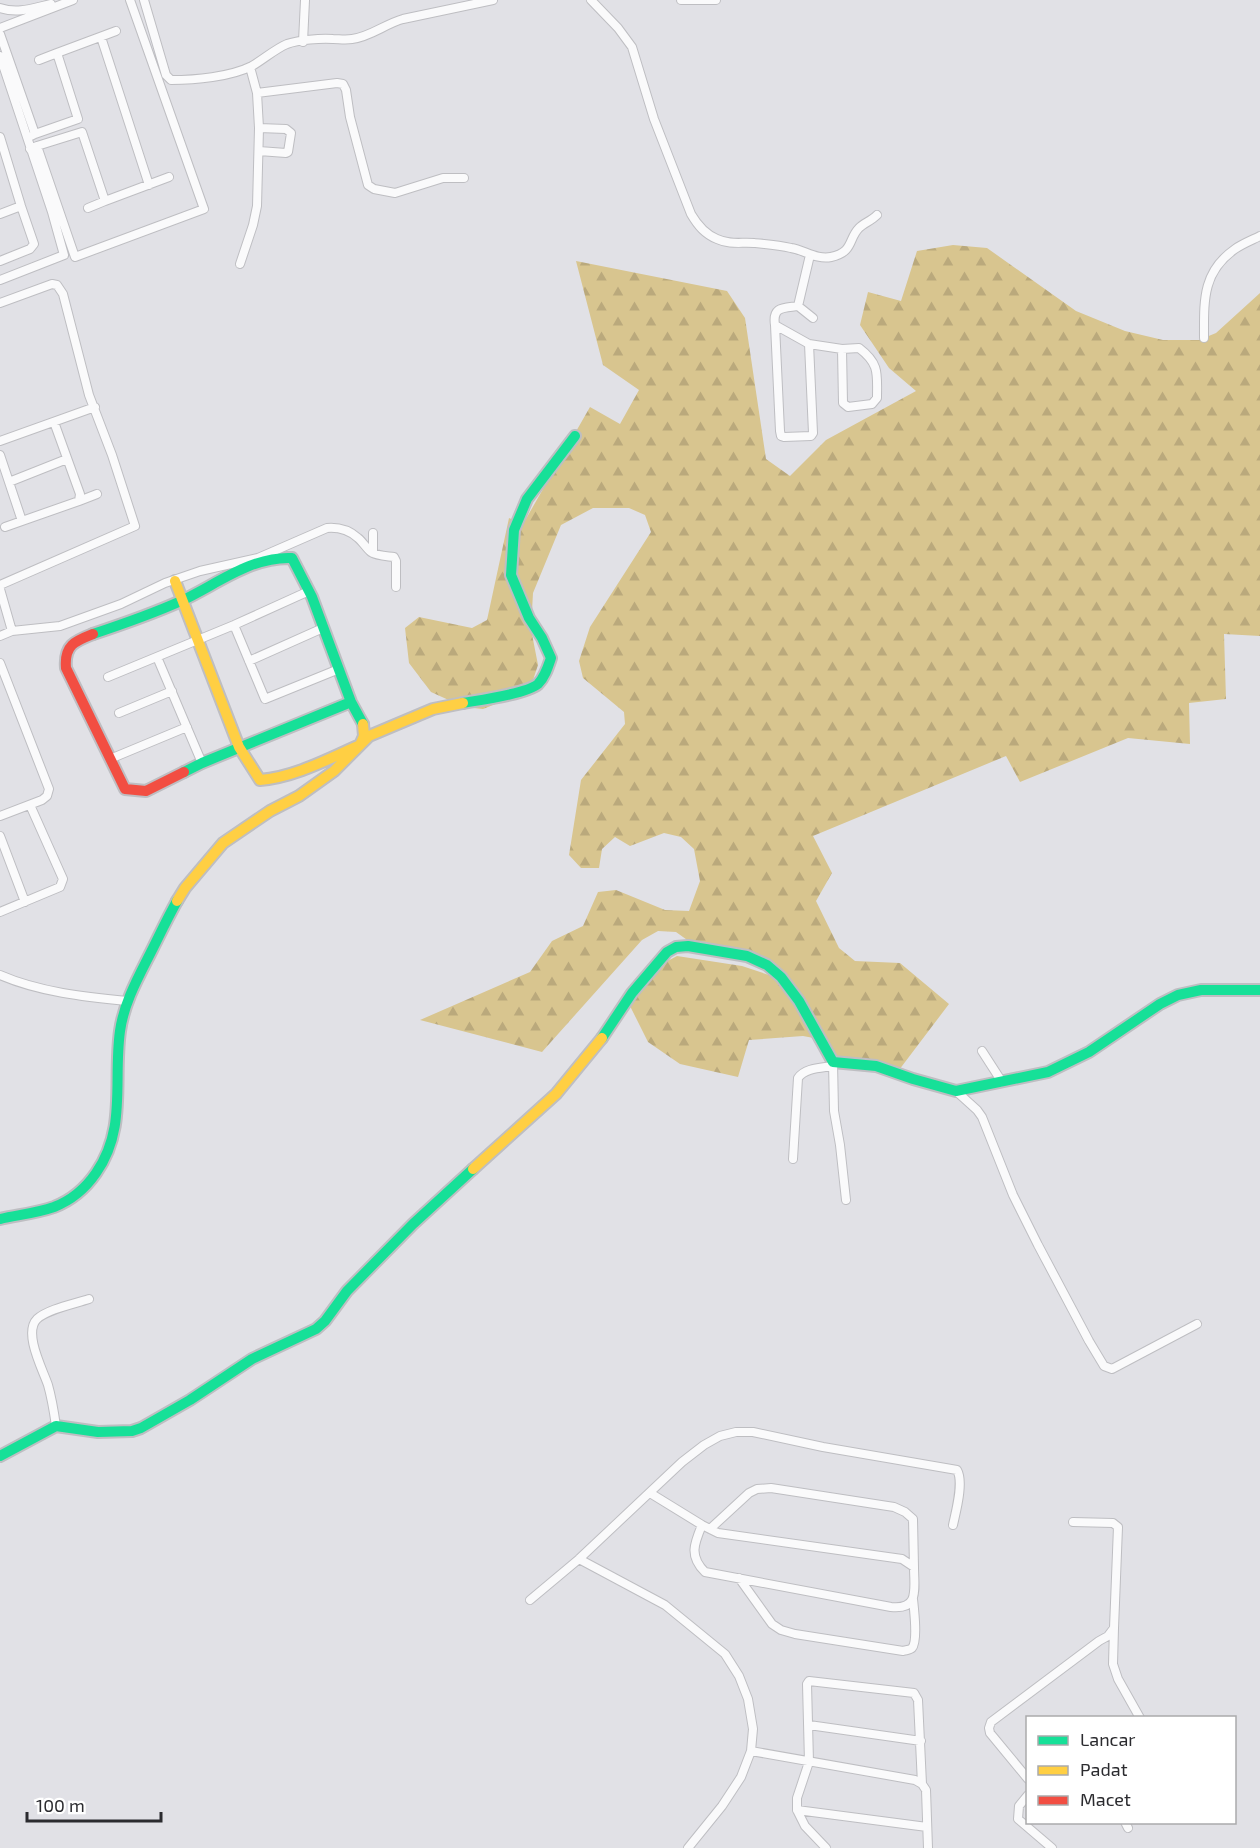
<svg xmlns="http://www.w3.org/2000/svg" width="1260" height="1848" viewBox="0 0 1260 1848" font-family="'Exo 2',sans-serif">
	<defs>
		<pattern id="forest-firs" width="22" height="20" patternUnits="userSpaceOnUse" patternTransform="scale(1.5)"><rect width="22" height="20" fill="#d8c58f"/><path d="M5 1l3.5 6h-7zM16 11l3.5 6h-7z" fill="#baa97c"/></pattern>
	</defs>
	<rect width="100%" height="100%" fill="#e1e1e6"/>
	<path fill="url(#forest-firs)" d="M953,245L987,248L1076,311L1125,331L1163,340H1199L1216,333L1260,293V636L1224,634L1226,699L1189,703L1190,744L1128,738L1020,782L1006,756L813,836L832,873L816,901L839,948L855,961L900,963L949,1004L896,1074L833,1060L819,1039L803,1036L749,1040L738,1077L680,1064L648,1042L630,1006L662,964L677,956L742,966L787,981L763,957L690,942L676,932L658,931L642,940L542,1052L420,1020L530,972L552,941L583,926L598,892L616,890L665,910L689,911L700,881L694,849L681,837L664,833L630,846L615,837L602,849L599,868H581L569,855L581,780L625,724L624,712L583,678L579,661L590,627L651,532L645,515L629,508H593L561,525L533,593L531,629L538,665L532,683L518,695L483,709L464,707L431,692L409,663L405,628L419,617L472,628L487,620L509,518L523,524L590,407L620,424L639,390L603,365L576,261L727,291L745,318L766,459L790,476L826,440L916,391L889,368L860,325L868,292L901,301L917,251Z"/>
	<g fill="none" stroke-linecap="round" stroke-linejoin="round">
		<g stroke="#bebec2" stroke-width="10">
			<path id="street" d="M144,0L166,75L171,80C195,80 230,77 252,66C264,59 275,49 287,44C298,40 321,38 333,39C339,39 345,40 352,39C370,37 385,24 403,19L493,0
				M591,0L618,28L632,47L654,119L691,214C698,226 705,234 717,239C730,245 741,242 754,243C766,244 779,245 791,248C804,250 817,260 831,257C854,252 848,239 859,228C864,223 871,221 877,215
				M681,0H716
				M0,8C18,14 33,8 51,4
				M0,28L73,0
				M0,34L35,134L31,136
				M101,37L149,185
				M303,42L305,0
				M0,56L52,212L64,255L0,280
				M39,60L57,53
				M257,93L337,83L343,84L346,90L350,117L368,185L374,189L395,193L443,178H464
				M35,134L78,119L57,53L116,31
				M0,137L21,206L34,244L30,249L0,261
				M37,146L82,132L105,201L169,177
				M30,149L37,146L75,257L204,209L130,0
				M259,151L286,153L288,152L291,133L286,129L259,128
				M88,208L105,201
				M0,214L21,206
				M240,264L253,225L257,206L259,128L257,93L250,67
				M0,303L52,284L57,285L63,294L89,395L112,455L135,526L0,585
				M798,306L810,255
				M775,325C772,306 784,308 798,306L813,318
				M1204,338C1204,301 1202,272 1235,249C1242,244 1252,240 1260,236
				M809,344L813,433L811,436L784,437L781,436L780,431L775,325L809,344L842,349
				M859,348C880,364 877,374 877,398L872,404L848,407L843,403L842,349Z
				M0,441L95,407
				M0,455L22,521L79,501L80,494L54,422
				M9,482L67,459
				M79,501L97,494
				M5,527L22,521
				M373,553V533
				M0,589L12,631
				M234,625L265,699L339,669
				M0,636L12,631L60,626L121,604L165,583L200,571L258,558L327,528C339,527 349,530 358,538C363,542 366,548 371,552C377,556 387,556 394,557L396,561V587
				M157,657L202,763
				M249,661L323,628
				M0,663L49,789L47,796L42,800L0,816
				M108,677L234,625L309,591
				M119,713L172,691
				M110,759L187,727
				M0,836L25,902
				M0,912L60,887L63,879L30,805
				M0,975C39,992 85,997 127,1001
				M982,1051L1002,1082
				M833,1062L834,1111L840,1145L846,1200
				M956,1091L977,1110L982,1117L1013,1195L1038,1245L1089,1341L1104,1366L1112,1369L1197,1324
				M793,1159L798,1078C805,1068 820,1068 832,1066
				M56,1426C54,1412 52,1399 48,1385C43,1370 23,1333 37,1319C48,1309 74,1304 89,1299
				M650,1493L702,1525L718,1533L902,1559L914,1567C914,1589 920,1610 891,1607L705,1572C689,1556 694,1544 702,1525
				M710,1529L749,1493L757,1489L771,1488L894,1507L905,1512L913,1519L914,1567
				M579,1559L665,1605L725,1654L739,1676L748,1699L753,1729L751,1751L741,1777L722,1806L688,1848
				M739,1578L772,1624L781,1630L795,1634L903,1651C906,1650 910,1650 912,1648C918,1641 914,1609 913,1599
				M530,1600L579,1559L682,1462L704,1445L720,1436L736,1432H753L823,1447L957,1470C964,1482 956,1511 953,1525
				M1114,1628L1113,1664L1118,1679L1140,1718
				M809,1725L921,1741
				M751,1751L915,1780L922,1784L926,1790L928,1848
				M1028,1779L990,1733L989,1728L991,1722L1099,1641L1108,1636L1114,1628L1118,1527L1113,1523L1073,1522
				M1028,1795L1019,1806L1018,1819L1052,1848
				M797,1810L927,1827
				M1125,1822L1128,1828
				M826,1848L805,1826L797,1810V1798L809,1762L807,1684L809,1681L914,1693L918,1700L922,1784"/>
		</g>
		<g stroke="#bebec2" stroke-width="14">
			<path id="fast" d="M93,634C123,624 152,614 181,601C216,585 251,556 292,558L312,597L351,702L363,724
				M463,703C480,700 526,694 538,684C545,677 548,667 551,658L542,638L529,618L511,575L514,530L527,499L575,436
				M184,772L202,763L351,702
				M602,1038L632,993L667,952L676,947L688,946L747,956L767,965L781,977L799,1001L833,1062L876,1066L913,1079L956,1091L1048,1072L1089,1052L1160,1004L1178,995L1201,990H1260
				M0,1219C18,1215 37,1213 54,1207C72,1200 85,1189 96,1173C127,1129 113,1081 120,1031C124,1002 139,976 152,950C160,934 168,917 177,901
				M0,1456L56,1426L98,1432L132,1431L141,1428L190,1400L252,1359L316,1329L325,1321L347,1291L413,1224L473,1169"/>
		</g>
		<g stroke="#bebec2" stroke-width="14">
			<path id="slow" d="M175,581L239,747L260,780C295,777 328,759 360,745L364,736L363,724
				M177,901L185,888L223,843L270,811L299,796L334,771L369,736L433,709L463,703
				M473,1169L556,1094L602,1038"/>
		</g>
		<g stroke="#bebec2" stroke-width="14">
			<path id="jam" d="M93,634C75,641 64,645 66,668L125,789L146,791L184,772"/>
		</g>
		<use href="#street" stroke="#fafafb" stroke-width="8"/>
		<use href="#fast" stroke="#16e098" stroke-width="10"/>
		<use href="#slow" stroke="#ffcf43" stroke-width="10"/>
		<use href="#jam" stroke="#f24e42" stroke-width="10"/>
	</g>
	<rect x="1026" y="1716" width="210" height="108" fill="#ffffff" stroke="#aaaaac" stroke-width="1.5"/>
	<rect x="1038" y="1736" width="30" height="9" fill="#16e098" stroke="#aaaaac" stroke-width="1.5"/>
	<text x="1080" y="1746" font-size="18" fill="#2b2b2f">Lancar</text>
	<rect x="1038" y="1766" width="30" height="9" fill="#ffcf43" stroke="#aaaaac" stroke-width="1.5"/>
	<text x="1080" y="1776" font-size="18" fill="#2b2b2f">Padat</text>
	<rect x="1038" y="1796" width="30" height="9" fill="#f24e42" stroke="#aaaaac" stroke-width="1.5"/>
	<text x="1080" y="1806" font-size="18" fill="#2b2b2f">Macet</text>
	<path d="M27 1812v9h134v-9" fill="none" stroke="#2b2b2f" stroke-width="3"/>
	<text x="36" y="1812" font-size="18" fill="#2b2b2f" stroke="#ffffff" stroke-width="4.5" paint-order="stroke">100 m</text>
</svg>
